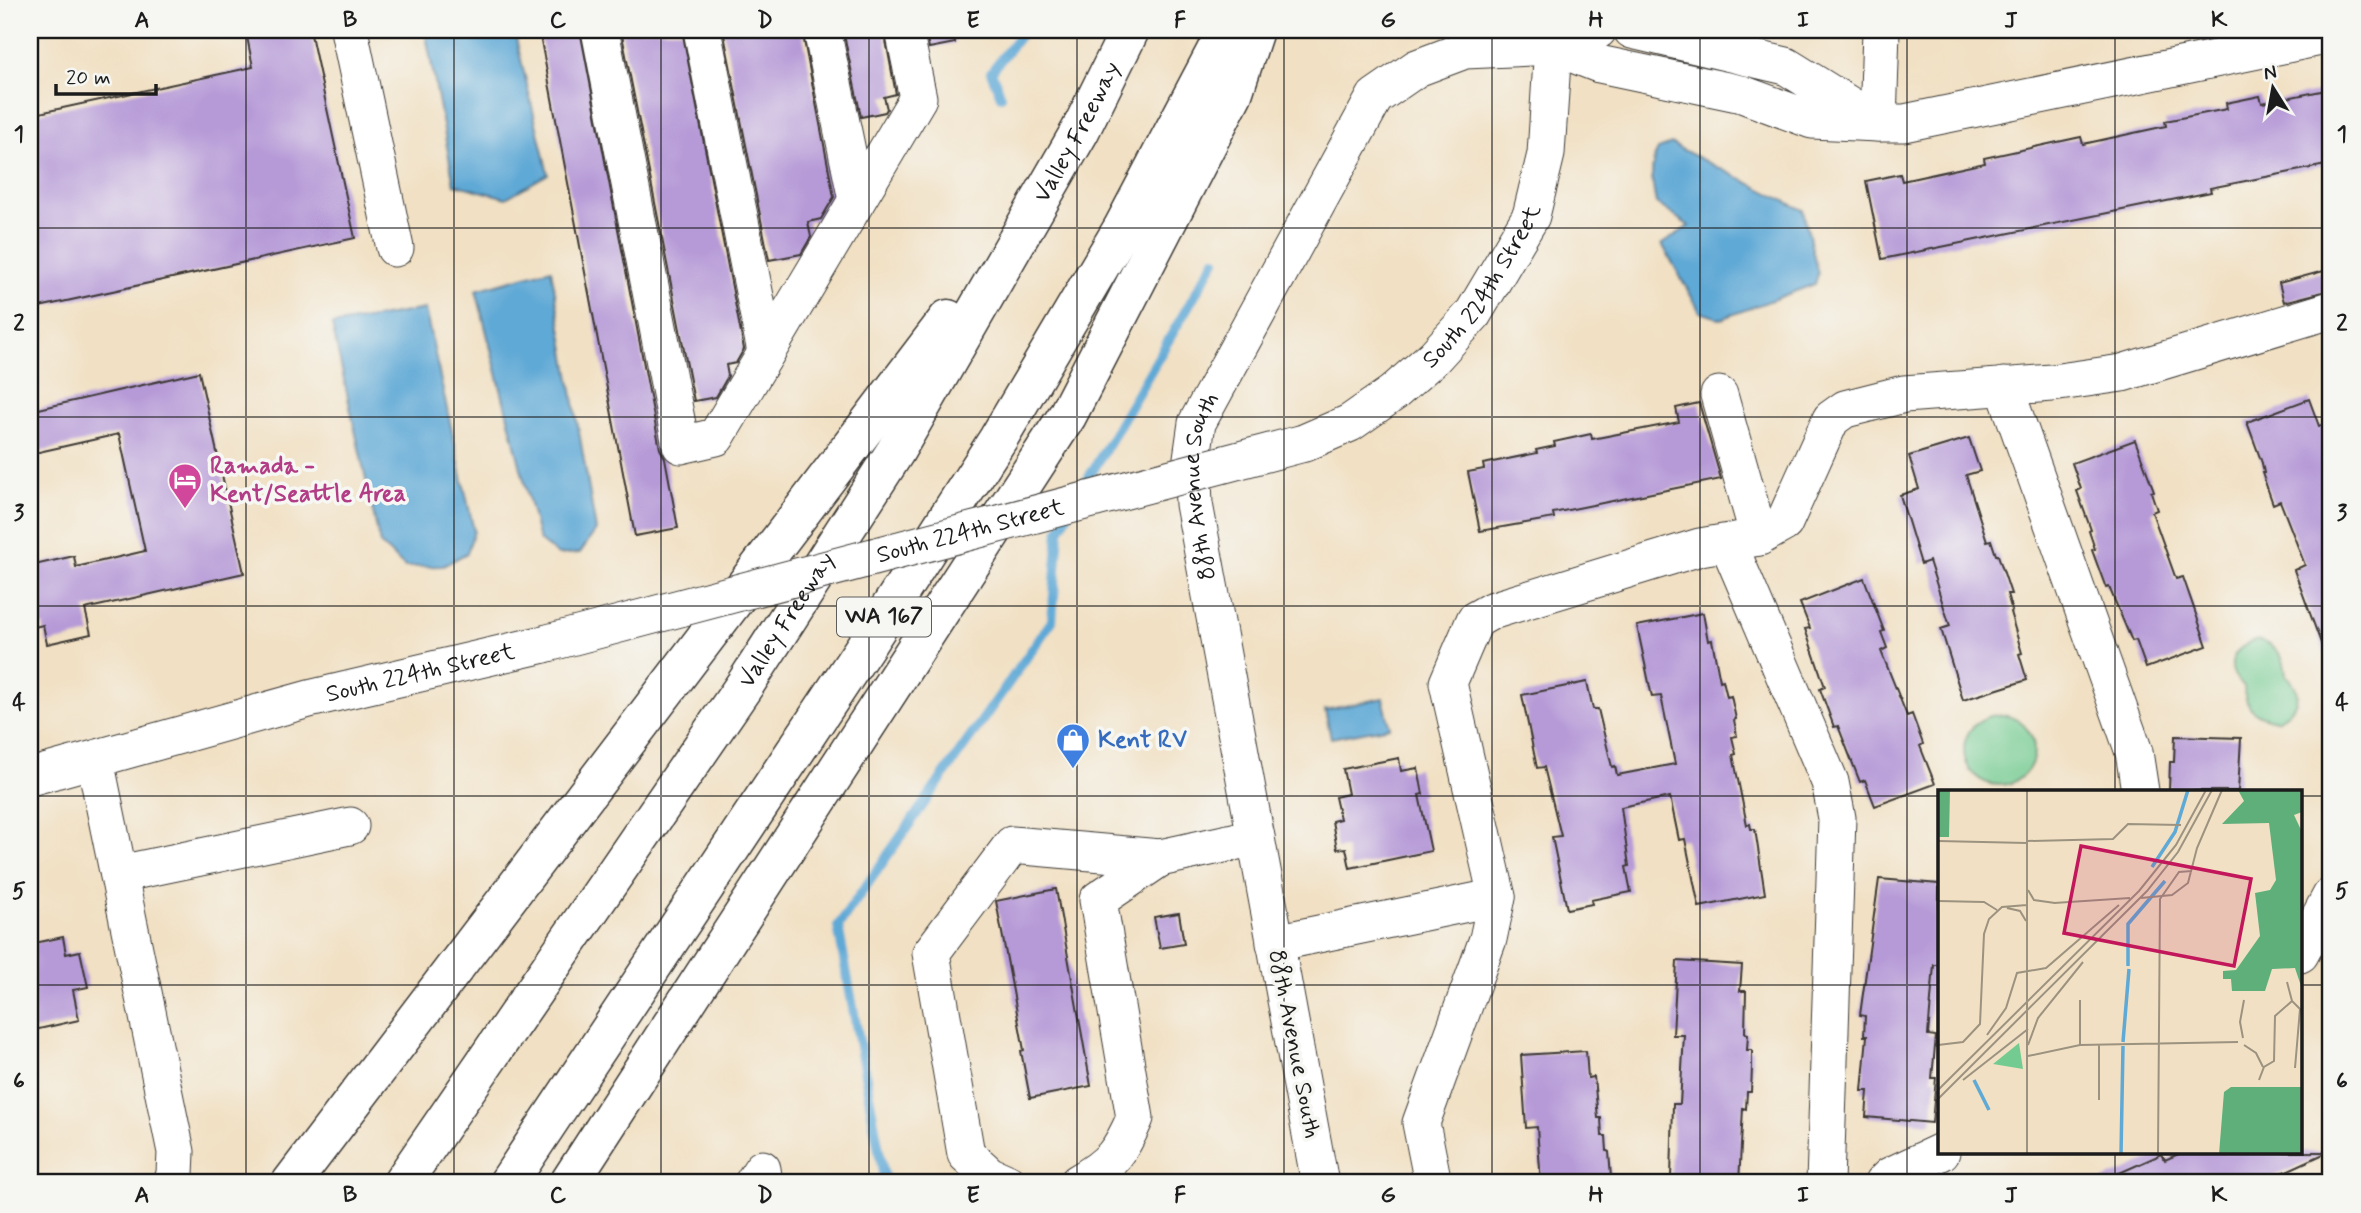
<svg xmlns="http://www.w3.org/2000/svg" width="2361" height="1213" viewBox="0 0 2361 1213" font-family="Mynerve,sans-serif">
	<rect width="100%" height="100%" fill="#f6f6f2"/>
	<filter id="ink" filterUnits="userSpaceOnUse"><feTurbulence type="fractalNoise" baseFrequency=".0143" numOctaves="2"/><feDisplacementMap in="SourceGraphic" scale="14" xChannelSelector="R" yChannelSelector="G"/><feConvolveMatrix kernelMatrix="1 2 1 2 8 2 1 2 1" color-interpolation-filters="sRGB"/></filter>
	<filter id="wash" filterUnits="userSpaceOnUse"><feTurbulence type="fractalNoise" baseFrequency=".00686" numOctaves="4" result="noise"/><feDisplacementMap in="SourceGraphic" scale="28" xChannelSelector="R" yChannelSelector="G"/><feGaussianBlur stdDeviation="1.57" result="paint"/><feColorMatrix in="noise" values="0 0 0 0 0 0 0 0 0 0 0 0 0 0 0 0 0 1.4 0 .05"/><feComposite in="paint" operator="in"/></filter>
	<g filter="url(#wash)">
		<rect width="100%" height="100%" fill="#f1e0c3"/>
		<path fill="#74cb91" stroke="#487456" stroke-width="2" d="M2257,640C2275,644 2285,656 2286,675C2305,691 2297,711 2276,720C2256,716 2244,709 2244,687C2222,667 2232,648 2257,640Z
			M1964 750a35 35 0 1 1 70 0a35 35 0 1 1-70 0Z"/>
		<path fill="#5ea9d6" stroke="#3d6279" stroke-width="2" d="M425,30H514L548,174L506,198L454,184Z
			M1671,144L1803,210L1818,274L1815,284L1721,319L1700,312L1662,244L1689,226L1656,203C1652,184 1649,167 1658,149Z
			M551,269L596,530L580,553L558,555L539,540L476,290Z
			M425,309L474,531L467,553L443,566L405,567L380,544L332,325Z
			M1383,698L1390,727L1331,738L1325,710Z"/>
		<g fill="none" stroke-linecap="round" stroke-linejoin="round">
			<path stroke="#5ea9d6" stroke-width="10" d="M1001,96L991,72L1024,30
				M1081,491L1215,260
				M885,1183L838,926L1052,621L1059,531L1067,516"/>
		</g>
		<g id="blocks">
			<path fill="#b69ad7" d="M279,30H310L355,238L30,309V115L253,67L247,37Z
				M539,30H580L660,449L665,458L678,528L635,536Z
				M621,30H682L744,349L736,363L726,365L728,376L716,397L694,401Z
				M723,30H802L834,197L821,219L808,222L811,237L801,254L769,260Z
				M843,30H884L896,94L884,97L887,109L885,112L861,117Z
				M925,30H954L955,43L929,48Z
				M2331,89V164L2210,188L2211,192L1882,259L1866,181L1900,174L1902,181L1985,163L1984,158L2081,137L2083,144L2166,126L2165,121L2227,109L2226,103L2260,96L2262,103Z
				M2331,269V290L2284,302L2279,283Z
				M199,372L244,573L85,609L91,634L47,644L43,625L30,628V566L74,556L76,567L145,551L119,434L30,454V411Z
				M2309,399L2319,426L2323,425L2331,448V661L2328,662L2294,570L2305,565L2280,501L2273,504L2262,473H2264L2262,463L2247,422Z
				M1699,403L1721,479L1553,513L1554,518L1480,531L1468,472L1484,469L1483,464L1537,453L1536,450L1555,446L1554,442L1591,434L1592,439L1679,422L1676,408Z
				M1969,438L1980,471L1966,475L1987,541L1991,540L1996,555H1998L2011,594H2007L2012,611L2010,612L2022,653L2019,654L2027,680L1963,700L1941,629L1950,626L1929,561L1921,564L1900,495L1919,489L1909,456Z
				M2135,440L2154,491L2151,492L2157,510L2152,512L2176,579L2183,577L2207,646L2146,668L2136,640L2132,641L2109,587L2106,588L2092,550L2095,549L2089,531L2091,530L2077,491L2081,489L2072,463Z
				M1864,578L1884,631L1881,632L1887,648L1881,651L1907,716L1912,714L1923,744L1920,746L1935,784L1875,806L1865,780L1860,782L1838,726L1834,727L1820,689L1825,687L1805,629L1810,628L1800,603Z
				M1703,613L1708,641L1712,640L1720,681L1723,680L1727,697L1731,696L1736,719L1734,720L1737,736L1732,737L1736,754L1733,755L1747,825L1750,824L1751,829H1755L1765,894L1699,907L1685,839L1679,840L1670,797L1621,807L1629,866L1626,867L1631,892L1591,900L1592,904L1567,909L1552,837L1561,836L1544,767L1537,768L1522,695L1587,682L1593,709H1598L1612,767L1615,766L1617,775L1675,764L1661,696L1652,697L1637,626Z
				M2175,736L2241,738L2238,791H2169L2170,762H2174Z
				M1399,758L1401,771L1418,768L1423,794L1419,795L1431,851L1350,868L1346,848L1337,849L1332,821L1340,819L1335,797L1348,794L1343,769Z
				M1879,879L1939,884V965H1934L1928,1035L1936,1036L1932,1078H1936L1932,1123L1866,1117L1868,1091H1862L1867,1036H1864L1865,1016L1860,1015Z
				M1056,889L1091,1086L1030,1098L1021,1051L1024,1050L996,901Z
				M1179,913L1184,944L1160,948L1154,917Z
				M63,937L66,954L80,951L88,987L73,990L79,1020L30,1031V944Z
				M1677,961L1742,965L1740,991H1746L1745,1033L1748,1034L1747,1050H1752V1067L1751,1092H1747L1746,1109L1743,1108L1739,1183H1677V1179H1671L1673,1104H1680L1684,1035H1673Z
				M1586,1051L1588,1078L1594,1077L1598,1118H1601L1602,1136H1606L1607,1151L1609,1152L1611,1177H1607L1608,1183H1541L1537,1127L1526,1128L1521,1055Z
				M2183,1152H2328L2260,1183H2097L2162,1154L2165,1160Z"/>
		</g>
	</g>
	<g filter="url(#ink)">
		<use href="#blocks" fill-opacity="0" stroke="#3c3935" stroke-width="2"/>
		<g fill="none" stroke-linecap="round" stroke-linejoin="round">
			<g stroke="#3c3935" stroke-width="39">
				<g id="minor">
					<path d="M349,30L395,248"/>
					<path d="M600,30L681,445L716,437L918,98L904,30"/>
					<path d="M702,30L766,352"/>
					<path d="M822,30L857,200"/>
					<path d="M1598,30L1553,46L1599,64L1742,94L1812,120L1878,123L1786,66L1632,30"/>
					<path d="M1881,30L1878,123H1904L2331,35"/>
					<path d="M2004,386L2134,752L2140,791"/>
					<path d="M1719,395L1759,537"/>
					<path id="s1" d="M1304,443L1350,423L1393,393L1434,357L1473,314L1531,216L1546,154L1553,46L1551,30"/>
					<path d="M1728,543L1830,782L1837,818L1825,1183"/>
					<path d="M95,760L176,1152L175,1174L172,1183"/>
					<path id="s2" d="M30,777L309,699L544,644"/>
					<path d="M119,874L350,826"/>
					<path d="M1275,943L1497,897"/>
					<path d="M2300,954L2331,896"/>
					<path d="M753,1183L762,1169L764,1183"/>
					<path d="M1007,1183L989,1175L966,1154L931,953L1012,845L1160,858L1256,837"/>
					<path d="M1078,1183C1111,1164 1120,1153 1135,1118L1098,900L1160,858"/>
					<path id="s3" d="M1320,1183L1194,504L1192,458L1197,423L1375,97L1417,68L1465,50L1553,46"/>
					<path d="M1433,1183L1421,1123L1488,939L1497,897L1448,683L1475,620L1491,611L1700,547L1759,537L1784,523L1831,419L1845,409L1904,394L2052,383L2122,373L2331,310"/>
					<path d="M1883,1183L1890,1176L1941,1152"/>
				</g>
			</g>
			<g stroke="#3c3935" stroke-width="41">
				<g id="highway">
					<path d="M291,1183L948,319"/>
					<path id="s4" d="M402,1183L746,683L895,452L1080,131L1130,30"/>
					<path d="M508,1183L866,645L998,439L1122,229L1227,30"/>
					<path d="M569,1183L1067,416L1233,94L1254,30"/>
				</g>
			</g>
			<use href="#minor" stroke="#fff" stroke-width="37"/>
			<use href="#highway" stroke="#fff" stroke-width="38"/>
			<g stroke="#3c3935" stroke-width="39" stroke-linecap="butt">
				<g id="minor-bridge">
					<path id="s5" d="M544,644L1304,443"/>
				</g>
			</g>
			<use href="#minor-bridge" stroke="#fff" stroke-width="37"/>
		</g>
	</g>
	<path fill="none" stroke="#1c1c1c" stroke-width="2" stroke-opacity="0.55" d="M246,30V1183M454,30V1183M661,30V1183M869,30V1183M1077,30V1183M1284,30V1183M1492,30V1183M1700,30V1183M1907,30V1183M2115,30V791M30,228H2331M30,417H2331M30,606H2331M30,796H1939M2300,796H2331M30,985H1939M2300,985H2331M2115,1152V1183"/>
	<defs>
		<g id="hotel-pin" transform="scale(1.75)"><path d="M0 17L-7.5 6A9.5 9.5 0 1 1 7.5 6Z" fill="#d1479c" stroke="#f6f6f2"/><path d="M-6-4.5h1.5V1H6V5H4.5V3h-9V5H-6ZM-4 0a1.8 1.8 0 1 1 3.6 0ZM.5 0V-2.5h3Q6-2.5 6 0Z" fill="#fff"/></g>
		<g id="shop-pin" transform="scale(1.75)"><path d="M0 17L-7.5 6A9.5 9.5 0 1 1 7.5 6Z" fill="#3f7fe0" stroke="#f6f6f2"/><path d="M-5-2.5h2.3a2.7 3.5 0 0 1 5.4 0H5L5.5 6h-11ZM-1.5-2.5h3a1.5 2.3 0 0 0-3 0Z" fill="#fff"/></g>
	</defs>
	<g fill-rule="evenodd">
		<use href="#hotel-pin" x="185" y="480"/>
		<use href="#shop-pin" x="1073" y="740"/>
	</g>
	<g text-anchor="middle" dominant-baseline="central" stroke-width="7" stroke-linejoin="round" paint-order="stroke">
		<rect fill="#f6f6f2" stroke="#5d5d5c" stroke-width="2" x="837" y="597.5" width="94" height="39" rx="5"/>
		<g font-size="23" font-weight="bold" fill="#1c1c1c">
			<text x="884" y="617">WA 167</text>
		</g>
		<g font-size="24" fill="#1c1c1c" stroke="#f6f6f2">
			<text stroke="none"><textPath href="#s4" startOffset="1250">Valley Freeway</textPath></text>
			<text stroke="none"><textPath href="#s1" startOffset="243">South 224th Street</textPath></text>
			<text stroke="none"><textPath href="#s3" startOffset="709">88th Avenue South</textPath></text>
			<text stroke="none"><textPath href="#s5" startOffset="441">South 224th Street</textPath></text>
			<text stroke="none"><textPath href="#s4" startOffset="682">Valley Freeway</textPath></text>
			<text stroke="none"><textPath href="#s2" startOffset="404">South 224th Street</textPath></text>
			<text transform="translate(1294 1044) rotate(79)">88th Avenue South</text>
		</g>
		<g font-size="24" font-weight="bold" fill="#b23c85" stroke="#f6f6f2" text-anchor="start">
			<text x="210" y="466">Ramada -<tspan x="210" dy="28">Kent/Seattle Area</tspan></text>
		</g>
		<g font-size="24" font-weight="bold" fill="#366cbe" stroke="#f6f6f2" text-anchor="start">
			<text x="1098" y="740">Kent RV</text>
		</g>
	</g>
	<g transform="translate(1938 790)">
		<rect width="364" height="364" fill="#f1e0c3"/>
		<path d="M81,253L85,279L55,274Z" fill="#74cb91"/>
		<path d="M0,0H12L11,47H0ZM300,0L364,1V22L356,25L364,42V199L357,178L334,179L327,201H294L293,189H285V181L298,180L322,146L317,103L332,100L338,90L331,33L284,34L306,11ZM293,297H364V364H281L286,302Z" fill="#5faf7b"/>
		<path fill="none" stroke="#5ea9d6" stroke-width="3.5" d="M214,77L237,42L250,0M190,176V134L227,91M185,252L191,179M36,290L51,320M183,364L185,256"/>
		<path fill="none" stroke="#9c9280" stroke-width="2" d="M0,51L89,53M89,51L175,49L190,34L243,35M90,100L96,110L117,113M203,108L234,105L250,93L259,58L284,0M0,111L46,112L59,120M116,113L192,108M69,118L82,121L88,131M349,192L354,211L362,219L357,278M49,245L68,218L79,183L108,178L181,115M305,248L302,232L306,210M0,255L25,252L42,234L46,144L51,129L64,117L89,115M90,255L100,228L145,172M142,255V210M161,255V310M306,255L318,263L325,277M90,266L142,255L300,252M25,290L90,239M321,290L326,277L336,271L337,226L354,211M0,300L201,101L238,55L268,0M0,309L209,101L240,62L274,0M89,364V0M220,364L222,109L241,82L254,81"/>
		<path fill="#c2185b" fill-opacity="0.15" stroke="#c2185b" stroke-width="3.5" d="M143,56L313,89L296,176L126,143Z"/>
		<rect width="364" height="364" fill="none" stroke="#1c1c1c" stroke-width="3.5"/>
	</g>
	<rect width="2361" height="1213" fill="none" stroke="#f6f6f2" stroke-width="77"/>
	<g transform="translate(2273 88) rotate(349)" stroke="#f6f6f2" stroke-width="5" paint-order="stroke">
	<path d="M0-5L12 26L0 18L-12 26Z" fill="#1c1c1c"/>
	<text y="-10" font-size="19" font-weight="bold" text-anchor="middle" fill="#1c1c1c">N</text>
	</g>
	<path d="M56 84v10h100v-10" fill="none" stroke="#1c1c1c" stroke-width="3.5"/>
	<text x="66" y="84" font-size="21" fill="#1c1c1c" stroke="#f6f6f2" stroke-width="5" paint-order="stroke">20 m</text>
	<rect x="38" y="38" width="2284" height="1136" fill="none" stroke="#1c1c1c" stroke-width="2.5"/>
	<g font-size="23" text-anchor="middle" font-weight="bold" fill="#1c1c1c">
		<text x="142" y="27">A</text>
		<text x="350" y="27">B</text>
		<text x="558" y="27">C</text>
		<text x="765" y="27">D</text>
		<text x="973" y="27">E</text>
		<text x="1180" y="27">F</text>
		<text x="1388" y="27">G</text>
		<text x="1596" y="27">H</text>
		<text x="1803" y="27">I</text>
		<text x="2011" y="27">J</text>
		<text x="2219" y="27">K</text>
		<text x="19" y="141">1</text>
		<text x="2342" y="141">1</text>
		<text x="19" y="330">2</text>
		<text x="2342" y="330">2</text>
		<text x="19" y="520">3</text>
		<text x="2342" y="520">3</text>
		<text x="19" y="709">4</text>
		<text x="2342" y="709">4</text>
		<text x="19" y="898">5</text>
		<text x="2342" y="898">5</text>
		<text x="19" y="1088">6</text>
		<text x="2342" y="1088">6</text>
		<text x="142" y="1202">A</text>
		<text x="350" y="1202">B</text>
		<text x="558" y="1202">C</text>
		<text x="765" y="1202">D</text>
		<text x="973" y="1202">E</text>
		<text x="1180" y="1202">F</text>
		<text x="1388" y="1202">G</text>
		<text x="1596" y="1202">H</text>
		<text x="1803" y="1202">I</text>
		<text x="2011" y="1202">J</text>
		<text x="2219" y="1202">K</text>
	</g>
</svg>
